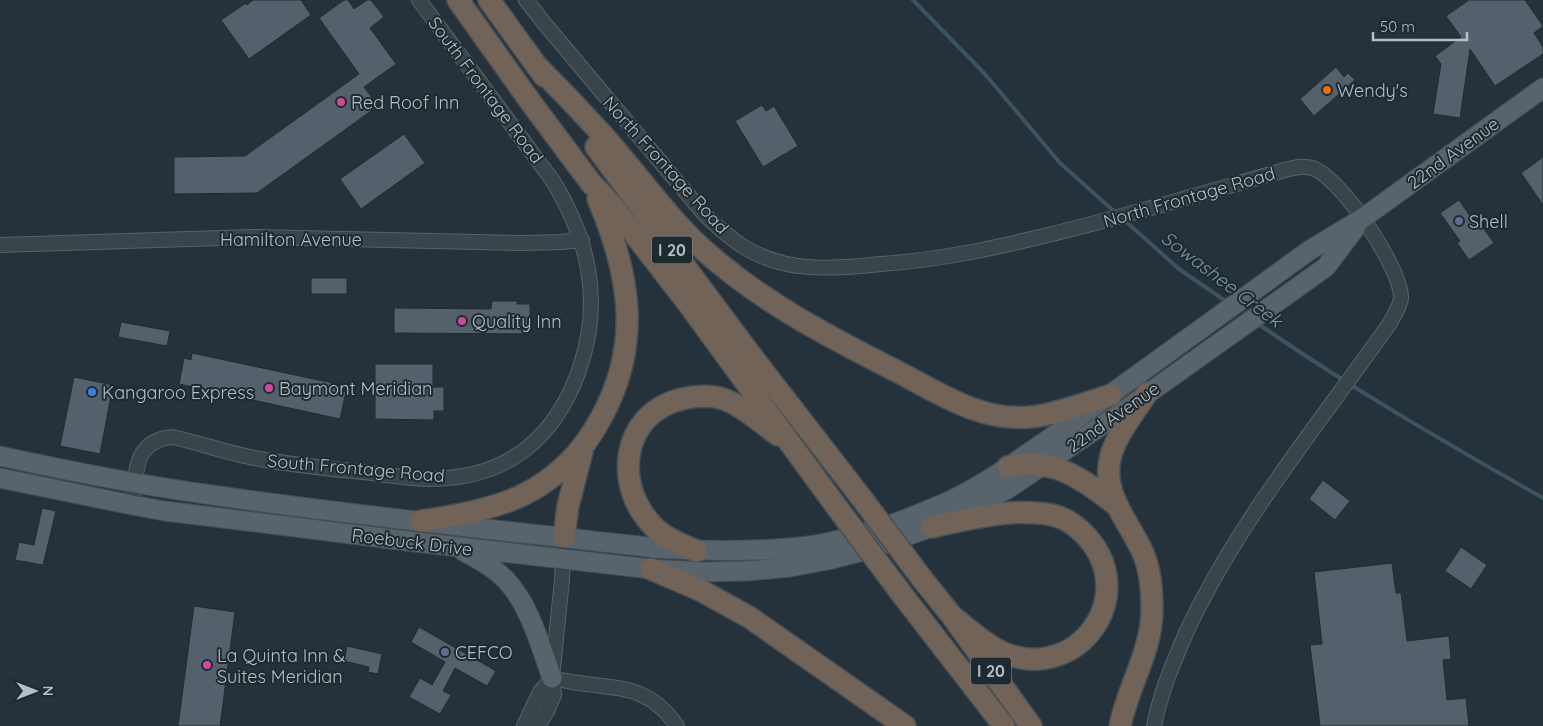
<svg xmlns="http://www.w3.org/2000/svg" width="1543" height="726" viewBox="0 0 1543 726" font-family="Quicksand,sans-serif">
	<rect width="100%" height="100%" fill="#26323b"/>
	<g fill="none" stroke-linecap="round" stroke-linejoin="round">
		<path stroke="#3d5362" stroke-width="4" d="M913,0L984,73L1060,163L1116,213
			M1123,219L1179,269L1227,302
			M1257,323C1349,387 1446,443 1543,498"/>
	</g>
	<path fill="#54616c" stroke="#212b32" d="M253,0H301L311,15L249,59L221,20L246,3L247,5Z
		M344,0H348L354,9L367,0H371L384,17L370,28L396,64L364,87L378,106L257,193L174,194V157L245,156L359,74L319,18Z
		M1469,0H1525L1543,26L1534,33L1543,47V54L1495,86L1470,49L1460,118L1433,114L1441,64L1435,56L1461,37L1446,16Z
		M1336,67L1344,77L1348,73L1355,80L1314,116L1300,99Z
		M762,105L766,111L774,106L798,146L763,167L735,121Z
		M404,134L425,163L361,209L340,179Z
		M1543,157V205L1521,173Z
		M1459,200L1478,228L1482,226L1494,243L1469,260L1457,243L1460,241L1440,213Z
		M311,278H347V294H311Z
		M492,301H517V304H530V334L394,333V308L491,309Z
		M121,322L170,331L167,346L118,337Z
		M192,353L342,385L340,391L346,392L340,419L179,384L184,358L191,360Z
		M375,364H433V387H444V411H434V420L375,419Z
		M74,377L113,385L100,454L60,446Z
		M1323,480L1350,501L1335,520L1309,499Z
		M42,508L56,511L43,565L15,560L19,542L34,545Z
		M1461,547L1487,565L1471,589L1445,571Z
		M1392,563L1396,593H1401L1407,641L1449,636L1451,659L1443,660L1447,700L1466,698L1469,726H1320L1310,645L1322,644L1314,572Z
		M194,606L235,612L220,726H178Z
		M419,627L496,671L487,686L455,668L443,691L451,695L440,714L409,697L420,678L432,685L445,662L411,642Z
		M347,646L382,654L378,674L368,672L369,667L344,661Z"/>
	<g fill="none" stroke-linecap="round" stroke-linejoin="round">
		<g stroke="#586269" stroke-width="16">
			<path id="minor" d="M526,0L544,23L705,215C730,239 752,257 787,264C813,270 855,267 881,264C940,260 995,248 1052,234C1130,215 1207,192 1285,170C1293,168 1303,165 1312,168C1340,176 1402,269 1401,298C1400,307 1394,315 1390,323C1319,424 1238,521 1186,633C1173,663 1160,694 1154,726
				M0,245L252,237L523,243L561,242L582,240
				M132,505C137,474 132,441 172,437C201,443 230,454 260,459C297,466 334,469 372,473C396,476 422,481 447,478C518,473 562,427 582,361C602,296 587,237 553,181L419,0
				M552,678C561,680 570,682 579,683C621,689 650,686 677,726
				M524,726L540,692L552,678
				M538,726L547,711L554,695L552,678L562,579L564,537"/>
		</g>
		<g stroke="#434d54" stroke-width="21">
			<path id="major" d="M0,456C73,472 146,486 219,496C364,517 510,531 655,548C703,551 752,552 800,547C845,542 896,524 938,506C977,490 1012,464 1046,441L1310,250L1363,218L1543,88
				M0,478L132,505L165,511L407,541L651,569L703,572L747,571L790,567L828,560L863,551L932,527L972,509L1009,488L1129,407L1326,267L1356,227
				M463,551C478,559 493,567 505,579C530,605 540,645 552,678"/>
		</g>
		<g stroke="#454f56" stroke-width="24">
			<path id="highway" d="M458,0L532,104L591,183L612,205L690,306L836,506
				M489,0L544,76
				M536,65C558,87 580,110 601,133C634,169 662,211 697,244C758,301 831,338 904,375C943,396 984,422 1031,417C1058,414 1085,403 1111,395
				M596,147L750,354L860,496
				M1008,467C1052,456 1082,479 1115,504
				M421,521C454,516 490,510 521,496C556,479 583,452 601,418C642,344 630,274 598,199
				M932,527C969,519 1015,507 1052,515C1066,518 1078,527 1087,537C1140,596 1078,683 1004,653C986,646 967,628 952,616
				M564,537L568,506L582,452
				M697,551C683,545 668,540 656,529C613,489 619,414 682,399C695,396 707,395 720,398C741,404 760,422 778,435
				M651,569L700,590L749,617L905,726
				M923,580L952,616L1031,726
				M904,597L1004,726
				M1120,726C1128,686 1152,651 1152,609C1152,592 1150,569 1143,553C1129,521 1100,493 1111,455C1118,432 1134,413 1147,393"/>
		</g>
		<use href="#minor" stroke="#3a444b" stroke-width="14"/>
		<use href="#major" stroke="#58636b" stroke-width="19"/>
		<use href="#highway" stroke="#716357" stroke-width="21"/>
		<g stroke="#454f56" stroke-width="24" stroke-linecap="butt">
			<path id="highway-bridge" d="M860,496L923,580
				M836,506L904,597"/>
		</g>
		<use href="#highway-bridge" stroke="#716357" stroke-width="21"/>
	</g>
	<circle fill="#e8710a" stroke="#1f2930" stroke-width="2" cx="1327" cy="90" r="5"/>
	<g fill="#d1479c" stroke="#1f2930" stroke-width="2">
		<circle cx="341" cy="102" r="5"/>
		<circle cx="462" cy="321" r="5"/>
		<circle cx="269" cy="388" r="5"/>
		<circle cx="207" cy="665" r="5"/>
	</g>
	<g fill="#5c6f8a" stroke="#1f2930" stroke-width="2">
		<circle cx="1459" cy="221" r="5"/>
		<circle cx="445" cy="652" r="5"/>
	</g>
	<circle fill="#3f7fe0" stroke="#1f2930" stroke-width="2" cx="92" cy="392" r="5"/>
	<g text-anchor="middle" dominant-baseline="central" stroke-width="4" stroke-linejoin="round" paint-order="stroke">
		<g fill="#1f2930" stroke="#88929a" stroke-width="1">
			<rect x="652" y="236.5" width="40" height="27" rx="4"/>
			<rect x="971" y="657.5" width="40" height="27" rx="4"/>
		</g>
		<g font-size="16" font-weight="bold" fill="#b5bfc7">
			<text x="672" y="250">I 20</text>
			<text x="991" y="671">I 20</text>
		</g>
		<g font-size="18" fill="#b5bfc7" stroke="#1f2930">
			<text transform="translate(486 90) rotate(53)">South Frontage Road</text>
			<text transform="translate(1453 153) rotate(-36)">22nd Avenue</text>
			<text transform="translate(666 165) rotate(48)">North Frontage Road</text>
			<text transform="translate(1189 197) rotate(-16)">North Frontage Road</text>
			<text x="291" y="239">Hamilton Avenue</text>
			<text transform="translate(1113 417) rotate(-35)">22nd Avenue</text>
			<text transform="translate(356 468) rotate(5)">South Frontage Road</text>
			<text transform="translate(412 542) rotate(7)">Roebuck Drive</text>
		</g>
		<g font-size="18" fill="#b5bfc7" stroke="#1f2930" text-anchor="start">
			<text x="1337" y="90">Wendy's</text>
			<text x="351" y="102">Red Roof Inn</text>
			<text x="1469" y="221">Shell</text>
			<text x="472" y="321">Quality Inn</text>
			<text x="279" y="388">Baymont Meridian</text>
			<text x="102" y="392">Kangaroo Express</text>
			<text x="455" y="652">CEFCO</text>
			<text x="217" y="655">La Quinta Inn &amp;<tspan x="217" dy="21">Suites Meridian</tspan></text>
		</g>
		<g font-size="19" font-style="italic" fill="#7994a7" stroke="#1f2930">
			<text transform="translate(1222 279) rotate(37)">Sowashee Creek</text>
		</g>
	</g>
	<g transform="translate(35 691) rotate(90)" stroke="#1f2930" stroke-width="4" paint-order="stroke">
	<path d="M0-4L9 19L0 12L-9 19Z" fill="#b5bfc7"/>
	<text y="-8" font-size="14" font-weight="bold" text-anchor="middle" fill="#b5bfc7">N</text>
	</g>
	<path d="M1373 32v8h94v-8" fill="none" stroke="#b5bfc7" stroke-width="2.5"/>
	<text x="1380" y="32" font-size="15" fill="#b5bfc7" stroke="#1f2930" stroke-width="4" paint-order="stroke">50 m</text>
</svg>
